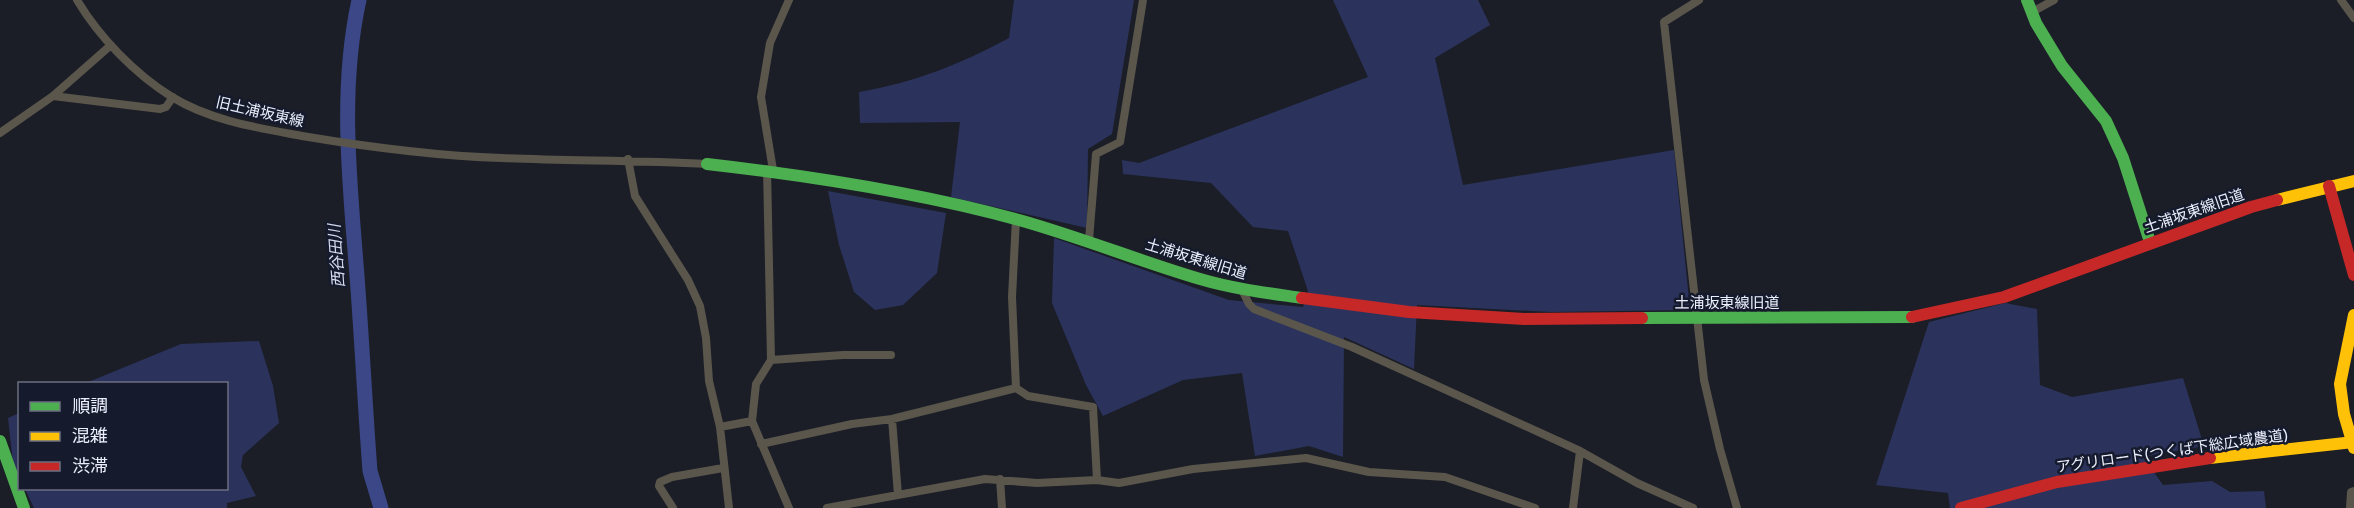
<svg xmlns="http://www.w3.org/2000/svg" width="2354" height="508" viewBox="0 0 2354 508" font-family="'Varela Round','Noto Sans JP',sans-serif">
	<rect width="100%" height="100%" fill="#1b1e27"/>
	<path fill="#2b335c" d="M1014,0H1134L1112,134L1088,149L1087,228L951,197L960,122L860,123L859,92C916,82 958,65 1009,38Z
		M1333,0H1478L1490,25L1435,58L1463,185L1674,150L1690,310L1551,312L1417,305L1414,369L1344,337L1343,457L1309,446L1255,456L1242,373L1183,380L1103,416L1086,385L1052,303L1054,238L1229,300L1303,307L1308,291L1288,231L1253,227L1211,183L1123,174L1122,160L1139,163L1368,77Z
		M828,191L946,213L937,273L903,305L875,310L854,292L839,245Z
		M2005,303L2037,309L2040,385L2072,397L2183,378L2204,446L2143,457L2163,485L2212,481L2230,492L2264,491L2266,508H1950L1948,493L1876,485L1929,322Z
		M259,341L273,386L279,423L243,455L241,467L256,496L227,503V508H34L25,489L226,488V384L86,383L181,344Z
		M19,413V477L13,463L8,418Z"/>
	<g fill="none" stroke-linecap="round" stroke-linejoin="round">
		<path stroke="#3b4786" stroke-width="15" d="M359,0C339,91 350,184 357,276C362,341 365,406 370,471L381,508"/>
		<path stroke="#5b564b" stroke-width="8" d="M77,0C99,37 135,74 172,97C211,121 259,128 302,136C368,147 435,156 502,158C570,161 638,160 707,164
			M1699,0L1664,22L1704,380L1720,449L1737,508
			M2341,0L2354,18
			M2032,12L2054,0
			M53,96L160,109L166,107L173,97
			M0,133L53,96L111,45
			M628,159L635,196L688,280L700,306L706,338L709,381L720,427L729,508
			M767,169L771,360L756,384L752,421L789,508
			M773,170L761,97L770,43L789,0
			M1089,240L1096,154L1120,142L1143,0
			M1242,290L1249,304L1254,309L1352,347L1580,451L1637,483L1693,508
			M771,360L843,355H891
			M1016,388L1028,396L1093,407L1097,480
			M892,419L898,495
			M720,427L752,421
			M761,444L852,424L892,419L1016,388L1012,297L1016,219
			M1000,479L1002,508
			M673,508L659,486L660,482L672,477L723,468
			M827,508L985,479L1037,483L1097,480L1119,483L1193,469L1306,458L1369,472L1445,477L1535,508
			M1573,508L1580,451
			M2350,508L2351,492L2354,491"/>
		<path stroke="#4caf50" stroke-width="12" d="M2027,0L2036,23L2062,66L2106,121L2123,158L2150,242
			M707,164C812,176 917,192 1019,220C1080,237 1139,261 1200,279C1234,289 1268,293 1302,298
			M1642,318L1912,317
			M0,441L24,508"/>
		<path stroke="#ffc107" stroke-width="12" d="M2277,200L2354,181
			M2354,315L2340,384L2344,414L2354,448
			M2210,458L2354,442"/>
		<path stroke="#c62828" stroke-width="12" d="M2329,186L2354,275
			M1302,298L1409,312L1524,319L1642,318
			M1912,317L2004,297L2251,207L2277,200
			M1961,508L2057,482L2210,458"/>
	</g>
	<g text-anchor="middle" dominant-baseline="central" stroke-width="5" stroke-linejoin="round" paint-order="stroke">
		<g font-size="15" fill="#ebeffd" stroke="#151a2d">
			<text transform="translate(260 112) rotate(13)">旧土浦坂東線</text>
			<text transform="translate(2194 211) rotate(-19)">土浦坂東線旧道</text>
			<text transform="translate(1196 259) rotate(17)">土浦坂東線旧道</text>
			<text x="1727" y="303">土浦坂東線旧道</text>
			<text transform="translate(2172 451) rotate(-8)">アグリロード(つくば下総広域農道)</text>
		</g>
		<g font-size="16" font-style="italic" fill="#d4daee" stroke="#151a2d">
			<text transform="translate(337 256) rotate(-94)">西谷田川</text>
		</g>
	</g>
	<rect x="18" y="382" width="210" height="108" fill="#151a2d" stroke="#6b6f80" stroke-width="1.5"/>
	<rect x="30" y="402" width="30" height="9" fill="#4caf50" stroke="#6b6f80" stroke-width="1.5"/>
	<text x="72" y="412" font-size="18" fill="#ebeffd">順調</text>
	<rect x="30" y="432" width="30" height="9" fill="#ffc107" stroke="#6b6f80" stroke-width="1.5"/>
	<text x="72" y="442" font-size="18" fill="#ebeffd">混雑</text>
	<rect x="30" y="462" width="30" height="9" fill="#c62828" stroke="#6b6f80" stroke-width="1.5"/>
	<text x="72" y="472" font-size="18" fill="#ebeffd">渋滞</text>
</svg>
